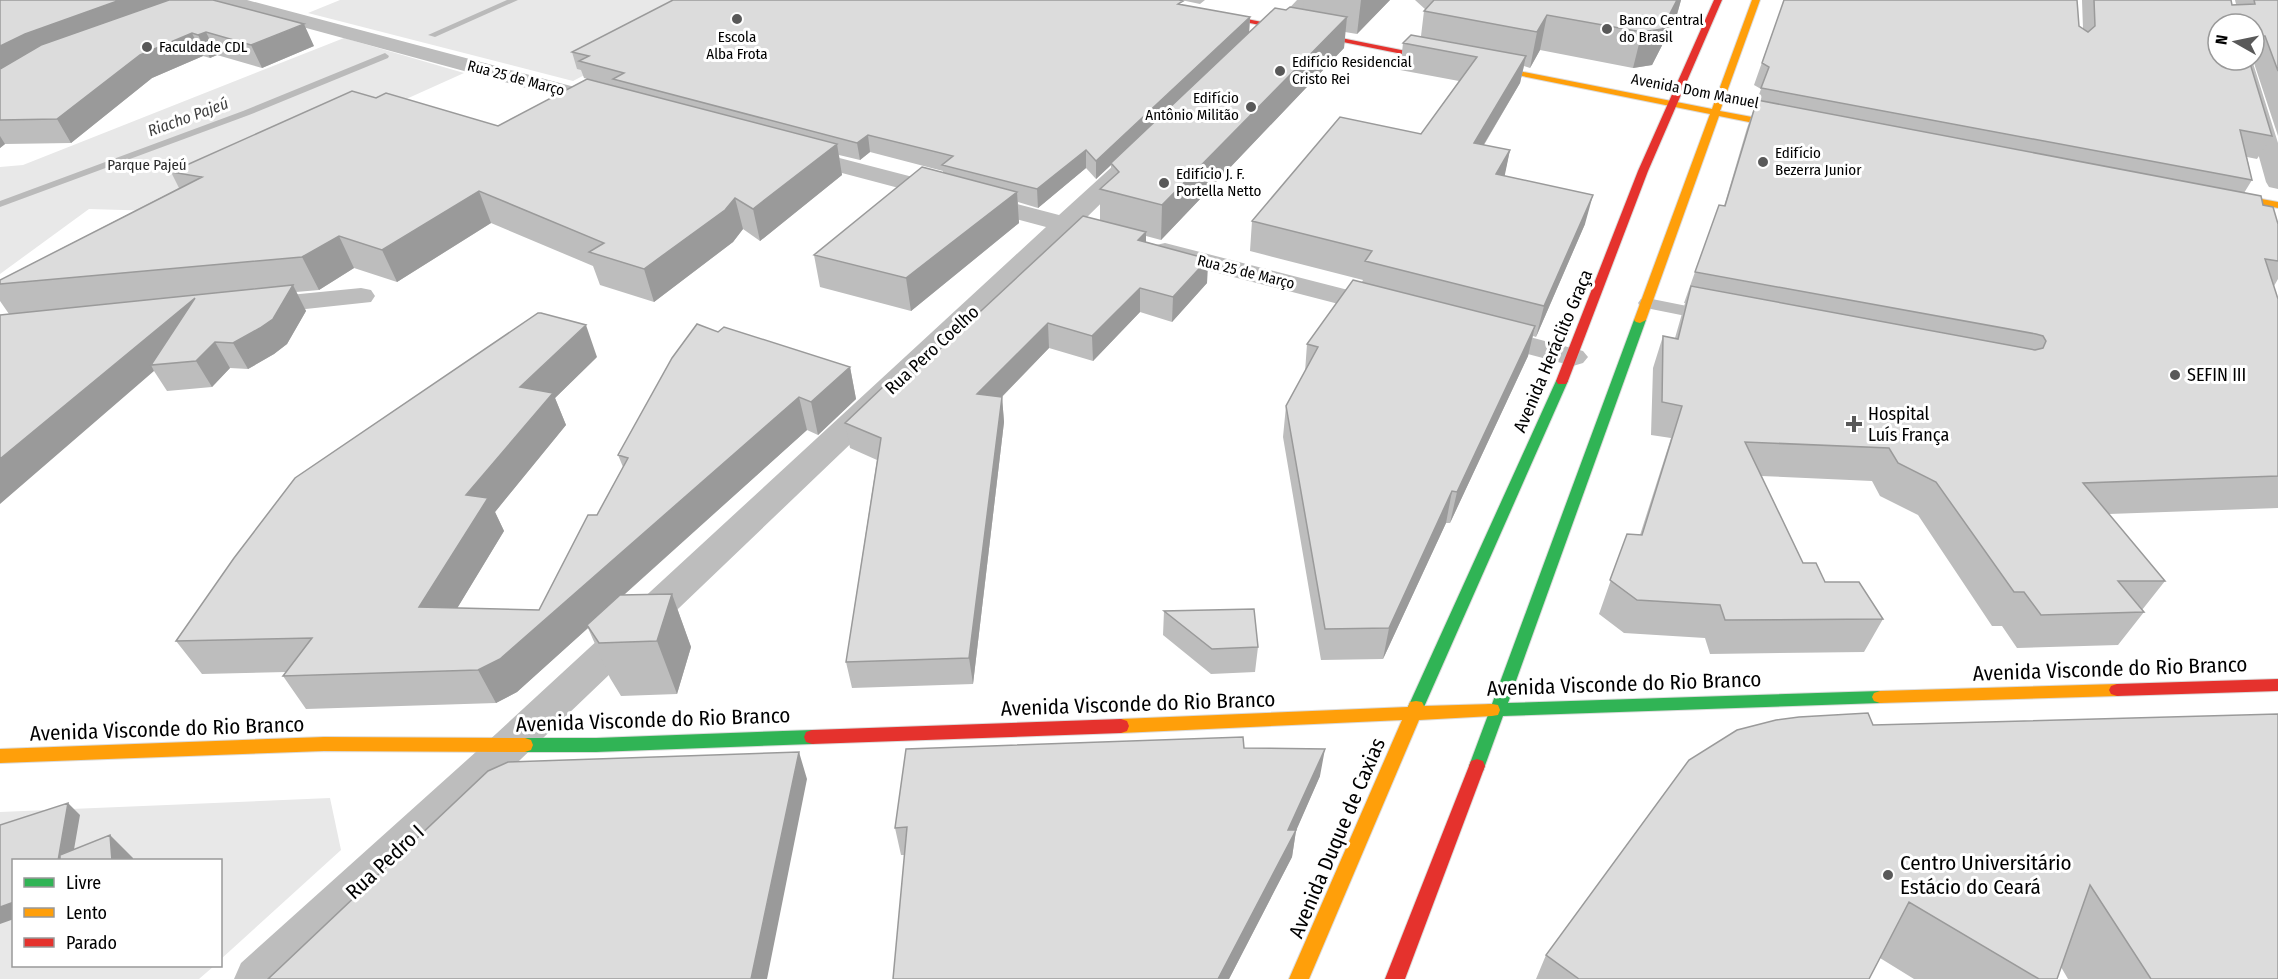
<svg xmlns="http://www.w3.org/2000/svg" width="2278" height="979" viewBox="0 0 2278 979" font-family="'Fira Sans Condensed',sans-serif">
	<rect width="100%" height="100%" fill="#fff"/>
	<path fill="#e8e8e8" d="M340,0H693L687,22L573,81L308,13Z
		M344,38L464,73L157,211L89,209L0,274V167L23,165Z
		M330,798L341,850L221,959L220,860H14V966H214L199,979H0V812Z"/>
	<g fill="none" stroke-linecap="round" stroke-linejoin="round">
		<path fill="#bababa" fill-rule="evenodd" d="M507,0H518L435,37L428,35Z
			M385,53L389,56L388,58L249,115L0,207V201L243,111Z"/>
		<g stroke="#dbdbdb" stroke-width="2">
			<path id="fast" d="M1640,317L1646,320L1508,703L1880,691L1886,693L1888,697L1886,701L1880,703L1503,716L1483,771L1477,773L1471,771L1469,766L1488,715L1484,710L1486,705L1492,704L1634,320Z
				M1562,377L1568,381L1424,707L1422,712L1416,713L1410,712L1408,707L1556,381Z
				M812,730L818,732L820,737L818,742L812,744L596,752H525L519,750L517,745L519,740L525,738H596Z"/>
		</g>
		<g stroke="#dbdbdb" stroke-width="2">
			<path id="slow" d="M1752,0H1760L1720,111L1794,125L1799,128L1794,131L1719,116L1646,320L1640,323L1636,322L1634,320L1710,114L1423,56L1427,53L1712,109Z
				M2218,191L2278,202V208L2214,196L2213,194Z
				M2117,684L2123,686L2125,690L2123,694L2117,696L1880,703L1874,701L1872,697L1874,693L1880,691Z
				M1416,701L1422,702L1424,706L1492,704L1498,705L1500,710L1498,715L1492,716L1419,720L1309,979H1289L1402,720L1121,733L1115,731L1113,726L1115,721L1121,719L1408,707L1410,702Z
				M324,737L525,738L531,740L533,745L531,750L525,752L324,751L0,763V749Z"/>
		</g>
		<g stroke="#dbdbdb" stroke-width="2">
			<path id="jam" d="M1136,0H1152L1431,56L1427,59Z
				M1714,0H1722L1648,171L1568,381L1566,384H1558L1556,381L1638,171Z
				M2278,679V691L2117,696L2111,694L2109,690L2111,686L2117,684Z
				M1121,719L1127,721L1129,726L1127,731L1121,733L812,744L806,742L804,737L806,732L812,730Z
				M1477,759L1483,761L1485,766L1405,979H1385L1469,766L1471,761Z"/>
		</g>
		<path fill="#bdbdbd" fill-rule="evenodd" d="M1647,298L1717,312L1720,316L1717,320L1711,321L1641,307L1638,303L1641,299Z"/>
		<path fill="#bdbdbd" fill-rule="evenodd" d="M216,0H247L616,98L619,103L616,108L608,110L600,108L218,4Z
			M1297,0H1317L1298,21H1284L1281,17Z
			M2232,60H2252L2278,143V189L2269,187L2266,182Z
			M797,147L1059,215L1125,155L1133,153L1141,155L1145,160L1082,222L1124,233L1128,238L1124,243L1115,246L1070,234L291,979H234L241,963L497,733L1046,227L789,159L785,154L789,149Z
			M1165,243L1395,302L1399,308L1395,314L1385,316L1156,257L1152,251L1156,245Z
			M361,288L371,290L375,296L371,302L259,314L249,312L245,306L249,300L259,298Z
			M1488,326L1583,351L1588,357L1583,363L1573,366L1478,341L1474,335L1478,329Z"/>
		<use href="#fast" fill="#30b455" fill-rule="evenodd"/>
		<use href="#slow" fill="#ff9f0a" fill-rule="evenodd"/>
		<use href="#jam" fill="#e5322d" fill-rule="evenodd"/>
	</g>
	<path fill="#bdbdbd" d="M0,0L167,1L314,46L262,68L217,55L210,58L203,56L152,78L71,143L5,144L0,148Z
		M1181,0H1205L1200,4Z
		M1304,0H1390L1357,34L1345,32L1344,48L1161,240L1146,236V242L1208,259L1207,283L1172,322L1140,312L1093,361L1049,348L1002,397L1004,422L973,684L852,688L846,662L877,460L850,448L845,423L897,389L1100,220V189L1111,179V165L1096,179L1086,168L1038,208L1018,202L1019,223L911,311L820,287L814,255L943,172V171L870,152L860,160L839,155L842,175L760,241L743,229L733,242L654,302L600,285L593,266L491,223L397,282L354,268L319,290L296,292L306,311L287,344L274,354L248,369L230,368L212,387L167,391L154,371L9,314L0,301V280L179,188L171,172L376,98L498,126L615,86L584,78L581,70L577,69L572,52L1183,5L1250,17L1249,33L1286,10L1303,9Z
		M1415,0H1681L1676,18L1652,65L1633,68L1540,50L1530,68L1524,66L1520,83L1484,145L1510,150L1504,176L1585,224L1536,337L1533,336L1528,356L1450,523H1446L1383,659L1321,660L1283,437L1286,406L1305,372L1307,344L1362,282L1363,280L1250,251L1252,221L1421,134L1459,81L1400,70L1403,43L1421,36L1424,11L1426,10Z
		M1784,0L2079,26L2083,29L2082,0H2231L2232,5L2236,4L2235,0H2278V136L2253,60H2254V24H2218L2272,136L2257,159L2247,157L2252,180L2244,193L2263,205L2278,224V279L2274,286L2278,299V508L2109,514L2165,581L2142,610L2144,612L2118,645L2017,648L2002,626H1992L1918,515L1880,496L1872,481L1761,476L1803,563L1825,582L1883,619L1864,652L1710,654L1705,638L1624,633L1599,614L1627,534L1640,535L1671,438L1651,435L1653,368L1663,336L1675,338L1685,303H1684L1695,272L1724,206L1747,128L1761,89L1754,85Z
		M718,332L850,367L856,399L818,435L807,430L624,595L672,594L691,647L677,694L621,696L610,678L588,628L517,692L496,703L306,709L283,676L286,672L202,674L176,641L597,357L555,398L566,425L495,512L504,531L457,608L539,610L597,515L623,467L618,455Z
		M1164,611L1258,647L1255,672L1211,674L1163,635Z
		M1873,725L2278,979H2068L2061,967L2057,979H1914L1880,958L1869,979H1536L1546,955Z
		M1244,748L1320,776L1296,830L1292,857L1229,979H893L905,855H901L895,828Z"/>
	<path fill="#9a9a9a" d="M120,0H167L170,7L0,76V46L25,34Z
		M1361,0H1390L1357,34Z
		M1673,0H1681L1676,18L1652,65L1633,68L1642,32Z
		M1547,15L1540,50L1530,68L1537,32Z
		M1250,17L1249,34L1111,163V165L1096,179V161Z
		M1347,17L1344,48L1161,240L1162,205Z
		M304,24L314,46L262,68L251,45Z
		M206,32L217,55L210,58L198,35Z
		M192,33L203,56L152,78L71,143L57,119L140,55Z
		M1526,56L1520,83L1468,171L1474,143Z
		M868,135L870,152L860,160L857,143Z
		M0,136L5,144L0,148Z
		M837,144L842,175L760,241L753,209Z
		M1086,150V168L1038,208L1037,189Z
		M1510,150L1504,179L1496,174Z
		M479,191L491,223L397,282L382,250Z
		M1017,192L1019,223L911,311L906,278Z
		M1593,195L1585,224L1536,337L1544,306Z
		M735,198L743,229L733,242L654,302L644,269Z
		M1146,232V256L1138,240Z
		M339,236L354,268L319,290L302,257Z
		M1208,259L1207,283L1172,322L1173,297Z
		M293,285L306,311L287,344L274,354L248,369L233,343Z
		M1140,288V312L1093,361L1092,336Z
		M195,298L151,365L154,371L0,504V459Z
		M1048,323L1049,348L980,419L977,394Z
		M586,325L597,357L555,398L566,425L495,512L504,531L438,640L419,607L466,495L520,387Z
		M1535,326L1528,356L1450,523L1457,492Z
		M215,342L230,368L212,387L196,361Z
		M850,367L856,399L818,435L811,402Z
		M799,397L807,430L588,627L587,625L588,628L517,692L496,703L478,670Z
		M1002,397L1004,422L973,684L969,658Z
		M1452,491L1446,523L1383,659L1389,628Z
		M672,594L691,647L677,694L657,641Z
		M1325,749L1320,776L1296,831L1292,857L1229,979H1218L1288,830Z
		M799,752L807,779L767,979H751Z
		M68,803L80,815L72,861H58Z
		M110,835L133,858V861H112Z
		M14,902V919L0,924V907Z"/>
	<path fill="#dcdcdc" stroke="#9a9a9a" stroke-width="1.5" d="M0,0H120L25,34L0,46Z
		M169,0H213L304,24L251,45L206,32L198,35L192,33L140,55L57,119L0,120V69L41,45Z
		M673,0H1179L1183,1L1178,4L1250,17L1096,161L1086,150L1037,189L942,165L953,156L868,135L857,143L613,79L624,73L579,61L589,56L572,52Z
		M1434,0H1677L1662,29L1642,32L1547,15L1537,32L1424,11Z
		M1784,0H2077L2079,26L2088,32L2095,26L2094,0H2231L2232,5L2255,4L2254,0H2278V71L2265,36H2254V24H2218V60H2249L2272,136L2240,130L2252,180L1761,88L1769,67L1762,63Z
		M1290,7L1347,17L1162,205L1100,189L1119,172L1111,163L1275,8L1286,10Z
		M1411,35L1526,56L1474,143L1510,150L1496,174L1593,195L1544,306L1365,261L1372,251L1252,221L1340,117L1421,134L1477,57L1403,43Z
		M587,79L837,144L753,209L735,198L725,210L644,269L589,252L604,243L479,191L382,250L339,236L302,257L0,284V280L202,177L171,172L352,91L376,98L386,93L498,126Z
		M1757,100L2261,196L2263,205L2273,207L2278,224V261L2265,259L2278,299V476L2083,483L2165,581H2118L2144,612L2041,615L2024,592H2014L1936,482L1898,463L1889,448L1745,442L1803,563H1816L1825,582H1859L1883,619L1725,620L1720,605L1637,600L1610,580L1627,534L1642,535L1682,406L1662,402L1663,336L1678,339L1691,286L2035,350L2043,348L2046,341L2043,336L2036,334L1695,272L1719,205L1725,206Z
		M922,167L1017,192L906,278L814,255Z
		M1083,216L1146,232L1138,240L1208,259L1173,297L1140,288L1092,336L1048,323L977,394L1002,397L969,658L846,662L881,438L845,423L885,385L897,389Z
		M1353,280L1535,326L1457,492L1452,491L1389,628L1325,629L1286,406L1318,347L1307,344Z
		M293,285L273,319L260,328L233,343L215,342L196,361L151,365L195,298L0,459V315Z
		M538,313H541L586,325L520,387L553,393L466,495L488,498L419,607L539,610L588,515H597L628,458L618,455L672,358L697,324L718,332L724,327L850,367L811,402L799,397L500,659L478,670L283,676L312,638L176,641L234,558L295,478Z
		M672,594L657,641L599,643L587,625L620,595Z
		M1254,609L1258,647L1212,649L1164,611Z
		M1868,713L1873,725L2278,714V979H2151L2090,885L2057,979H2039L1909,902L1869,979H1579L1546,955L1689,760L1737,730L1776,720L1799,717Z
		M1243,737L1244,748L1325,749L1288,830H1296L1218,979H893L907,827L895,828L906,749Z
		M799,752L751,979H268L488,771L508,762Z
		M68,803L58,861H14V902L0,907V825Z
		M110,835L112,861H60V855Z"/>
	<g fill="#595959" stroke="#fff" stroke-width="2">
		<circle cx="737" cy="19" r="6"/>
		<circle cx="1607" cy="29" r="6"/>
		<circle cx="147" cy="47" r="6"/>
		<circle cx="1280" cy="71" r="6"/>
		<circle cx="1251" cy="107" r="6"/>
		<circle cx="1763" cy="162" r="6"/>
		<circle cx="1164" cy="183" r="6"/>
		<circle cx="2175" cy="375" r="6"/>
		<path d="M1851 415h6v6h6v6h-6v6h-6v-6h-6v-6h6z"/>
		<circle cx="1888" cy="875" r="6"/>
	</g>
	<g text-anchor="middle" dominant-baseline="central" stroke-width="6" stroke-linejoin="round" paint-order="stroke">
		<g font-size="15" fill="#000" stroke="#fff" text-anchor="start">
			<text x="1619" y="20">Banco Central<tspan x="1619" dy="17">do Brasil</tspan></text>
			<text x="737" y="37" text-anchor="middle">Escola<tspan x="737" dy="17">Alba Frota</tspan></text>
			<text x="159" y="47">Faculdade CDL</text>
			<text x="1292" y="62">Edifício Residencial<tspan x="1292" dy="17">Cristo Rei</tspan></text>
			<text x="1239" y="98" text-anchor="end">Edifício<tspan x="1239" dy="17">Antônio Militão</tspan></text>
			<text x="1775" y="153">Edifício<tspan x="1775" dy="17">Bezerra Junior</tspan></text>
			<text x="1176" y="174">Edifício J. F.<tspan x="1176" dy="17">Portella Netto</tspan></text>
		</g>
		<g font-size="15" fill="#000" stroke="#fff">
			<text transform="translate(516 78) rotate(15)">Rua 25 de Março</text>
			<text transform="translate(1695 91) rotate(11)">Avenida Dom Manuel</text>
			<text transform="translate(1246 272) rotate(14)">Rua 25 de Março</text>
		</g>
		<g font-size="15" fill="#2d2d2d" stroke="#fff">
			<text x="147" y="165">Parque Pajeú</text>
		</g>
		<g font-size="16" font-style="italic" fill="#3e3e3e" stroke="#fff">
			<text transform="translate(188 117) rotate(-20)">Riacho Pajeú</text>
		</g>
		<g font-size="18" fill="#000" stroke="#fff">
			<text transform="translate(932 350) rotate(-43)">Rua Pero Coelho</text>
			<text transform="translate(1553 351) rotate(-67)">Avenida Heráclito Graça</text>
		</g>
		<g font-size="18" fill="#000" stroke="#fff" text-anchor="start">
			<text x="2187" y="375">SEFIN III</text>
			<text x="1868" y="414">Hospital<tspan x="1868" dy="21">Luís França</tspan></text>
		</g>
		<g font-size="21" fill="#000" stroke="#fff">
			<text transform="translate(2110 669) rotate(-2)">Avenida Visconde do Rio Branco</text>
			<text transform="translate(1624 684) rotate(-2)">Avenida Visconde do Rio Branco</text>
			<text transform="translate(1138 704) rotate(-2)">Avenida Visconde do Rio Branco</text>
			<text transform="translate(653 720) rotate(-2)">Avenida Visconde do Rio Branco</text>
			<text transform="translate(167 729) rotate(-2)">Avenida Visconde do Rio Branco</text>
			<text transform="translate(1337 838) rotate(-67)">Avenida Duque de Caxias</text>
			<text transform="translate(385 862) rotate(-43)">Rua Pedro I</text>
		</g>
		<g font-size="21" fill="#000" stroke="#fff" text-anchor="start">
			<text x="1900" y="863">Centro Universitário<tspan x="1900" dy="24">Estácio do Ceará</tspan></text>
		</g>
	</g>
	<rect x="12" y="859" width="210" height="108" fill="#ffffff" stroke="#999999" stroke-width="1.5"/>
	<rect x="24" y="878" width="30" height="9" fill="#30b455" stroke="#999999" stroke-width="1.5"/>
	<text x="66" y="889" font-size="18" fill="#000000">Livre</text>
	<rect x="24" y="908" width="30" height="9" fill="#ff9f0a" stroke="#999999" stroke-width="1.5"/>
	<text x="66" y="919" font-size="18" fill="#000000">Lento</text>
	<rect x="24" y="938" width="30" height="9" fill="#e5322d" stroke="#999999" stroke-width="1.5"/>
	<text x="66" y="949" font-size="18" fill="#000000">Parado</text>
	<g transform="translate(2236 42) rotate(279)"><circle r="28" fill="#ffffff" stroke="#999999" stroke-width="1.5"/>
	<path d="M0-4.5L10 22L0 15L-10 22Z" fill="#595959"/>
	<text y="-9" font-size="16" font-weight="bold" text-anchor="middle" fill="#000000">N</text>
	</g>
</svg>
